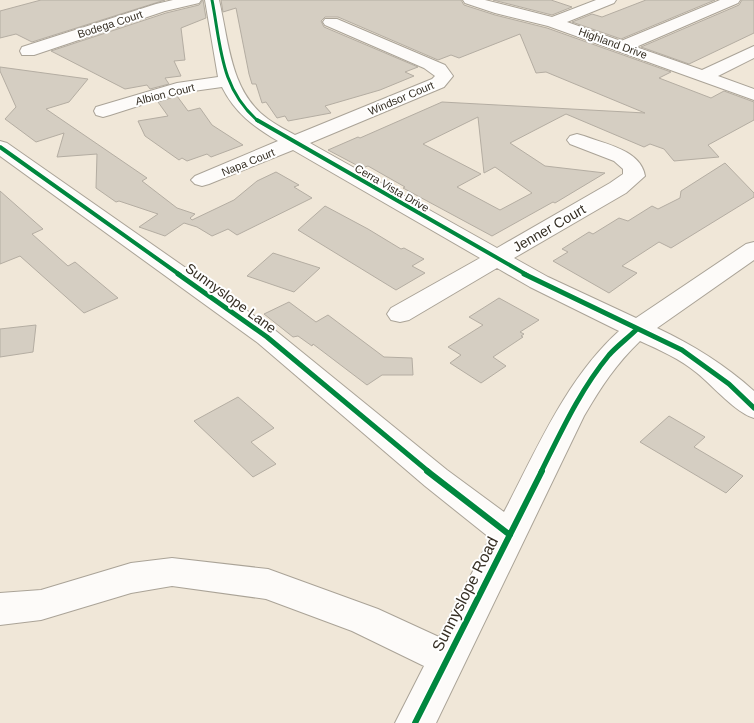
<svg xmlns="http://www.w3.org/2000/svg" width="754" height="723" viewBox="0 0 754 723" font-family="Helvetica,sans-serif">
	<rect width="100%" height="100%" fill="#f0e7d8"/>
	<path fill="#d5cec2" stroke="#b4ada2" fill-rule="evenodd" d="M41,0H165L32,42L16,34L0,38V11Z
		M203,0L206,18L181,28L185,60L174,61L181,76L165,78L169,84L150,89L147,85L125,89L51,51L166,13L199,5Z
		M221,0H461L464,5L495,15L547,28L671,72L659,78L711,98L724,91L754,102V120L708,145L719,157L674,161L664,149L650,144L644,147L566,114L510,143L545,166L605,173L555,203L553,202L492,236L403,188L405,187L368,166L362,168L328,150L358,137L360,138L442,102L645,113L546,72L536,73L520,34L459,58L451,55L438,60L338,17H325L321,21L324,27L418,67L405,72L414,76L380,90L325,106L331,113L288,121L285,116L277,118L266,102L262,103L256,84H252L249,74L236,8L223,12ZM478,117L484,173L495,167L532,193L500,210L457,187L481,174L423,144Z
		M493,0H551L572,7L552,15Z
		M646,0H715L621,39L572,22L592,14L602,17Z
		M742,0H754V33L689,64L641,47L739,5Z
		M0,67L88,79L69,102L46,109L147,178L142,181L177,208L195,214L190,218L192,220L234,200L257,181L276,172L299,185L294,187L312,198L237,235L228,229L212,236L197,227L184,223L165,236L139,227L158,214L119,201L116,202L96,188L97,154L57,157L64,133L36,142L5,119L16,107L0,71Z
		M177,96L188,111L200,108L212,125L243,145L211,157L207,154L187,161L182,158L179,160L145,136L138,121L168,116L158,102Z
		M725,163L754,193V197L671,248L659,242L622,266L637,273L609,293L553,261L568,252L562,249L589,232L593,234L619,218L628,221L652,206L658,209L680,198L681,191Z
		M0,191L43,229L32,234L68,266L75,262L118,298L84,313L20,256L0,264Z
		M325,206L368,229L401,249L404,248L424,259L412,266L425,273L396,290L298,230Z
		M273,253L320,268L294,292L247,276Z
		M499,298L539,320L520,332L524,334L521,336L523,337L493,357L506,366L481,383L450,363L461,355L448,347L483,325L469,317Z
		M289,302L316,322L328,315L384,357L412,358L413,375H382L367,385L313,344L312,346L298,336L293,337L264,314Z
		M36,325L33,352L0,357V329Z
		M238,397L274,428L251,442L276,464L253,477L194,421Z
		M669,416L705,437L694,447L743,476L726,493L640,442Z"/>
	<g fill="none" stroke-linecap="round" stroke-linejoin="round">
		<g stroke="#aaa397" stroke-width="2">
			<path id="minor" d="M173,0H201L199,3L165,11L34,55H22L20,51L22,47L156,4Z
				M205,0H219C229,42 230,92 268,119C276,125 286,130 295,135L432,79L435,76L424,68L325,25L323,22L325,19H337L445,65L453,76L444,87L310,143L497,248L610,183L623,174V169L614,161L570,144L567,140L570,136L577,134L584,136C605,144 641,150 645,176L626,193L514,258L548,277L636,318L746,244L754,242V260L657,328C693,345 724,364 754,391V418C736,413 713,386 697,373C680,359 660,350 640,341C616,364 601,387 584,416L436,723H395L424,666L352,631L266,599L172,586L131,593L41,620L0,625V593L41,590L131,563L172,558L268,569L378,609L439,637L490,538L425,486L258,343L0,156V141L7,143L276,331L447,470L504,512C537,449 566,379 619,331L530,287L497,268L409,320L400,322L391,320L387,314L391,308L480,258L293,150L209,184L202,186L195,184L191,180L195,176L278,141C254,127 235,113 222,87L179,93L110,115L103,117L96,115L94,111L96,107L177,83L218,77Z
				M463,0H485L552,17L596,0H616L614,3L567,22L621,41L720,0H740L738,3L636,47L702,70L754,46V58L718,76L754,89V100L548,26L495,13L465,3Z"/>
		</g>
		<use href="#minor" fill="#fdfbf9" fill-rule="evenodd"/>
		<g stroke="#fff" stroke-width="5">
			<path id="cycleway-far3" d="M212,0C221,46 220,88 258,121"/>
		</g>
		<g stroke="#fff" stroke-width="6">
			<path id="cycleway-far2" d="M257,120L527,275
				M0,147L180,275"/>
		</g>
		<g stroke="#fff" stroke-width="8">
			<path id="cycleway-far1" d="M178,274L267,337L429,472
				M524,274L682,350L729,384L754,408
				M541,472C561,432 580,390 609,355C617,346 628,338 637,329"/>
		</g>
		<g stroke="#fff" stroke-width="9">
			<path id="cycleway" d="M427,471L510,535
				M415,723L542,471"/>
		</g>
		<use href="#cycleway-far3" stroke="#00873e" stroke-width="3"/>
		<use href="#cycleway-far2" stroke="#00873e" stroke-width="4"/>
		<use href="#cycleway-far1" stroke="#00873e" stroke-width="5"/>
		<use href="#cycleway" stroke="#00873e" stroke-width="6"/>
	</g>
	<g text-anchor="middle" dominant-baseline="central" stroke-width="4" stroke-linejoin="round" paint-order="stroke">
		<g font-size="11" fill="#362f24" stroke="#fff">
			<text transform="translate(110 24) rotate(-18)">Bodega Court</text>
			<text transform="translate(613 43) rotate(20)">Highland Drive</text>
			<text transform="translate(165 94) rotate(-14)">Albion Court</text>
			<text transform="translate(401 98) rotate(-23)">Windsor Court</text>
			<text transform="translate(248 162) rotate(-22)">Napa Court</text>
			<text transform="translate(392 188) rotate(30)">Cerra Vista Drive</text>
		</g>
		<g font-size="14" fill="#362f24" stroke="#fff">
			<text transform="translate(549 228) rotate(-30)">Jenner Court</text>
			<text transform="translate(231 298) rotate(36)">Sunnyslope Lane</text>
		</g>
		<g font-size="16" fill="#362f24" stroke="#fff">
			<text transform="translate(465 594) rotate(-63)">Sunnyslope Road</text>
		</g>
	</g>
</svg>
